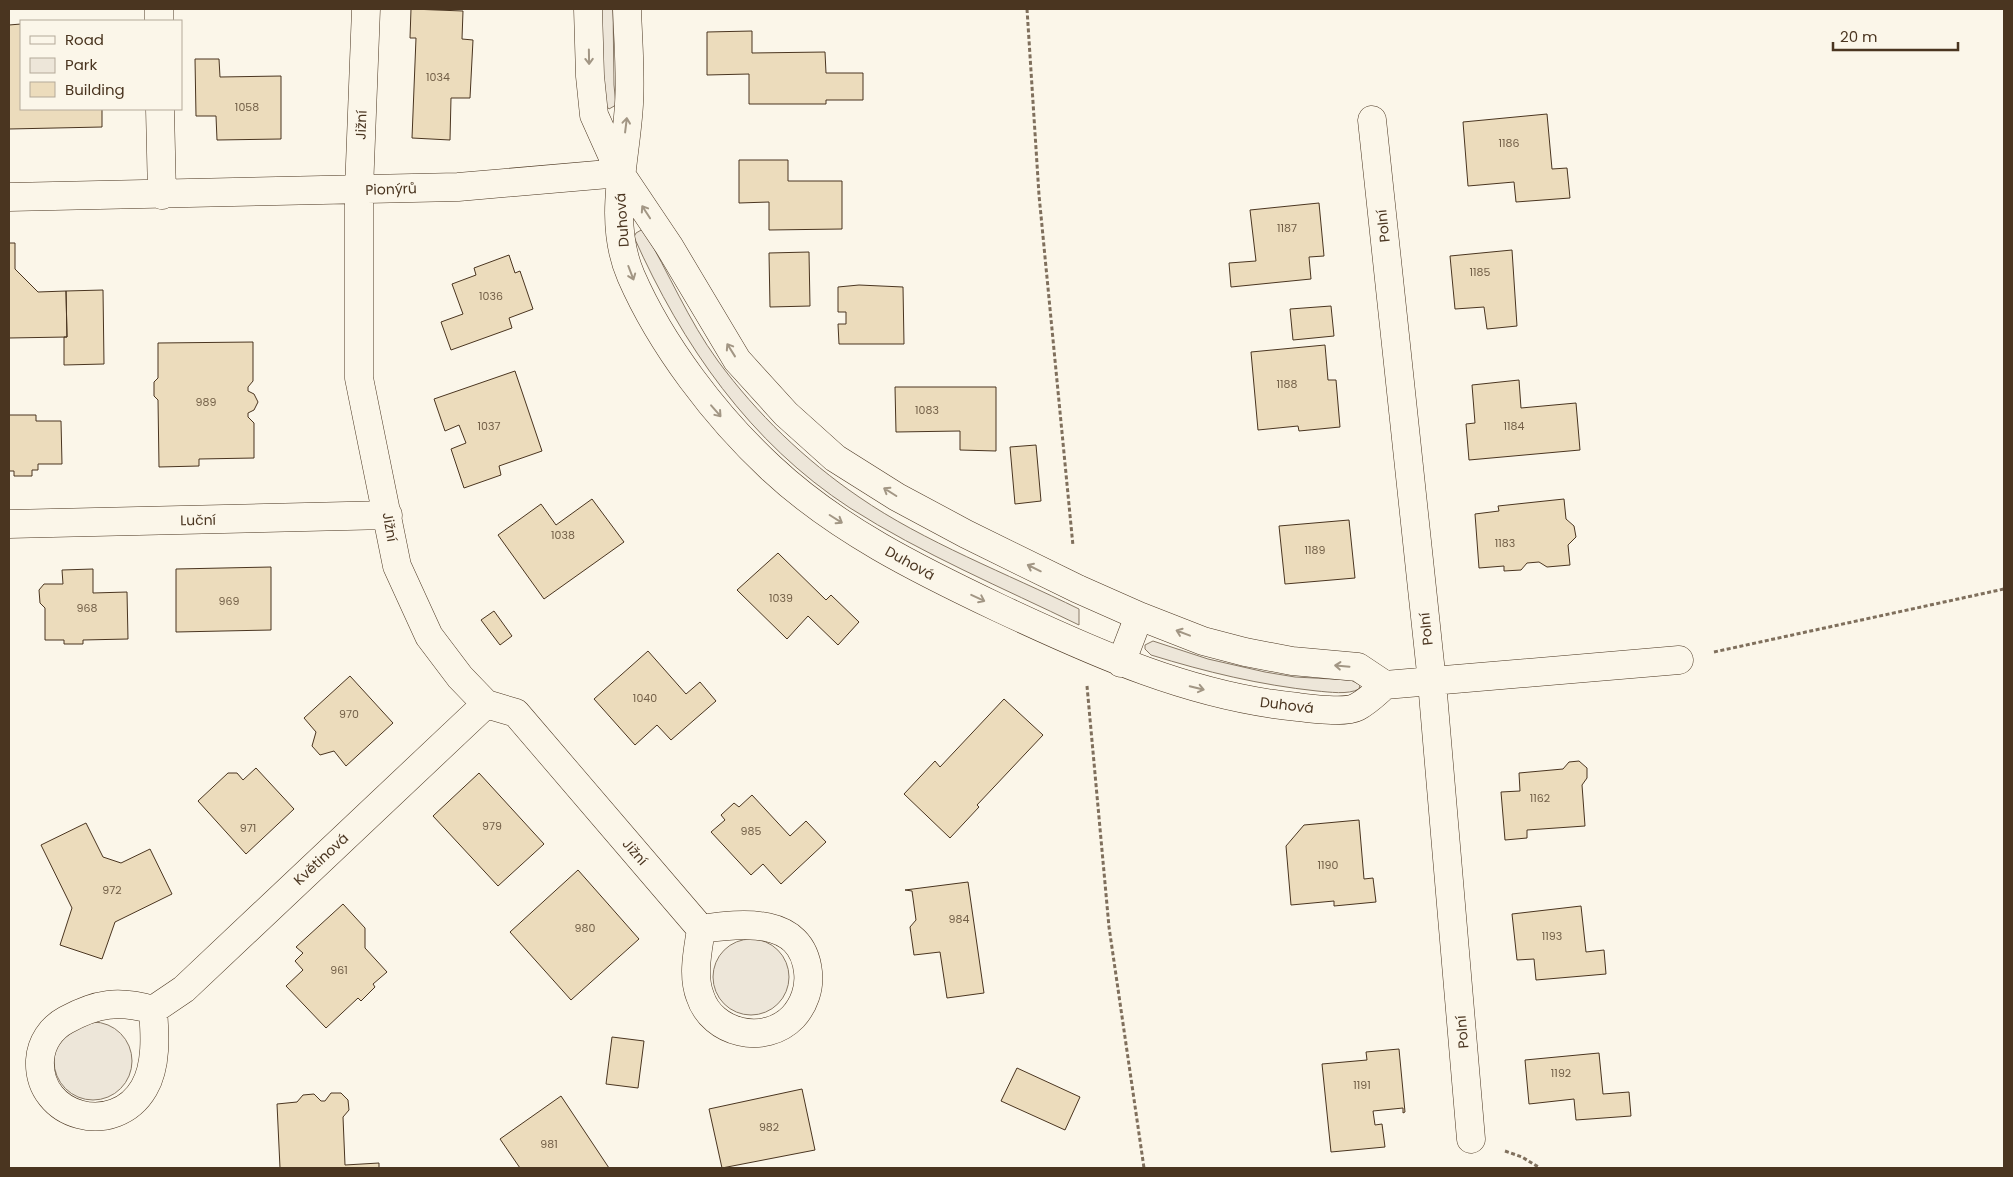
<svg xmlns="http://www.w3.org/2000/svg" width="2013" height="1177" viewBox="0 0 2013 1177" font-family="Poppins,sans-serif">
	<rect width="100%" height="100%" fill="#fbf6e9"/>
	<path fill="#ede6d9" stroke="#887966" d="M601,9H613L614,85L616,105L609,109L603,102Z
		M643,229C669,273 688,320 718,361C757,414 805,460 859,497C924,542 1008,574 1079,609V625C1003,588 922,554 850,508C750,443 682,345 634,237L636,233Z
		M1153,641L1208,659L1265,672L1295,677L1351,680L1360,685L1359,689C1348,695 1329,692 1317,691C1260,685 1206,672 1151,655L1145,649V645Z
		M713 977a38 38 0 1 1 76 0a38 38 0 1 1-76 0Z
		M54 1061a39 39 0 1 1 78 0a39 39 0 1 1-78 0Z"/>
	<path fill="#ecdcbc" stroke="#4a3520" d="M411,9L463,11L462,39L473,40L470,98H451L450,140L412,138L416,38H410Z
		M21,24V109H102V127L9,129V25Z
		M752,31V53L825,52L826,73H863V100H826V104H749V74L707,75V32Z
		M195,59H219L220,77L281,76V139L217,140L216,116H196Z
		M1547,114L1552,169L1567,168L1570,198L1516,202L1514,182L1468,186L1463,122Z
		M739,160H788V181H842V229L769,230V202L739,203Z
		M1319,203L1324,256L1309,257L1311,279L1231,287L1229,263L1256,261L1250,210Z
		M9,243H15V269L38,292L66,291L67,337L9,338Z
		M1512,250L1517,326L1487,329L1484,307L1455,309L1450,256Z
		M809,252L810,306L770,307L769,253Z
		M509,255L515,273L520,271L533,309L509,318L512,328L451,350L441,322L463,314L452,284L476,275L474,268Z
		M859,285L903,287L904,344H839L838,324H846V312H838V287Z
		M103,290L104,364L64,365V337H67L66,291Z
		M1331,306L1334,336L1293,340L1290,309Z
		M253,342V381L248,387V391L254,394L258,402L254,410L248,413V417L254,423V458L199,459V466L159,467L158,400L154,396V382L158,378V343Z
		M1325,345L1328,380H1336L1340,427L1299,431L1298,426L1258,430L1251,352Z
		M515,371L542,451L499,466L501,475L464,488L451,449L466,443L459,425L445,431L434,399Z
		M1519,380L1521,408L1576,403L1580,450L1469,460L1466,424L1475,423L1472,385Z
		M895,387H996V451L960,450V431L896,432Z
		M9,415H36V421H61L62,464H38V470H32V476H14V471H9Z
		M1036,445L1041,501L1015,504L1010,447Z
		M592,499L624,542L544,599L498,535L541,504L556,525Z
		M1564,499L1566,519L1574,526L1576,537L1568,545L1570,565L1547,567L1539,562L1527,563L1521,570L1504,571V566L1479,568L1475,514L1499,511L1498,506Z
		M1349,520L1355,578L1285,584L1279,526Z
		M778,553L826,600L831,595L859,622L838,645L808,616L787,639L737,590Z
		M271,567V630L176,632V569Z
		M93,569V593L127,592L128,639L83,640V644H64V640H45V608L40,603L39,590L44,584H63L62,570Z
		M494,611L512,636L500,645L481,620Z
		M648,651L686,694L700,682L716,701L671,740L657,725L635,745L594,699Z
		M350,676L393,723L346,766L334,751L320,755L312,746L316,732L304,718Z
		M1004,699L1043,735L977,805L979,807L950,838L904,794L935,761L940,767Z
		M1579,761L1587,768V778L1582,785L1585,826L1527,830V838L1505,840L1501,792L1520,791L1519,773L1563,769L1569,762Z
		M256,768L294,809L246,854L198,801L228,773H237L243,780Z
		M479,773L544,844L498,886L433,816Z
		M752,795L790,836L806,821L826,842L781,884L763,864L751,875L711,832L725,820L721,815L734,803L739,807Z
		M1359,820L1364,879L1373,878L1376,902L1334,906V901L1291,905L1286,846L1304,825Z
		M86,823L103,857L121,863L150,849L172,894L115,922L102,959L60,945L72,908L41,845Z
		M578,870L639,939L571,1000L510,932Z
		M968,882L984,993L947,998L940,952L914,955L910,927L916,920L912,891L905,890Z
		M343,904L365,928V948L387,972L373,984L375,987L361,1001L358,998L326,1028L286,986L303,970L295,961L303,953L296,947Z
		M1581,906L1586,952L1604,950L1606,974L1536,980L1534,959L1517,960L1512,914Z
		M612,1037L644,1041L638,1088L606,1084Z
		M1399,1049L1405,1112L1403,1113V1108L1373,1111L1375,1125L1382,1124L1385,1147L1331,1152L1322,1064L1367,1060L1366,1052Z
		M1599,1053L1603,1094L1629,1092L1631,1116L1576,1120L1574,1099L1529,1104L1525,1060Z
		M1017,1068L1080,1097L1065,1130L1001,1101Z
		M802,1089L815,1150L722,1168L709,1109Z
		M331,1093H341L348,1100L349,1110L343,1117L345,1165L379,1163V1168H280L277,1104L297,1102L303,1095L314,1094L321,1101H325Z
		M561,1096L609,1168H520L500,1139Z"/>
	<g fill="none" stroke-linecap="round" stroke-linejoin="round">
		<g stroke="#4a3520" stroke-width="29">
			<path id="minor" d="M159,9V21
				M366,9L359,190V378L397,566L429,636L460,677L486,704L516,713L701,929C742,923 802,916 808,972C810,988 804,1005 793,1017C765,1046 712,1034 700,996C692,975 698,950 701,929
				M588,9L590,76L594,115L620,173L669,246L737,360L786,414L835,458L897,497L966,534L1078,589L1139,616L1203,641L1245,652L1292,661L1358,667L1385,685
				M627,9C628,40 631,73 629,104C626,160 607,221 631,276C661,345 716,417 771,468C836,529 919,570 999,608C1095,653 1192,697 1298,707C1312,709 1346,713 1357,707C1367,702 1377,692 1385,685L1679,660
				M160,109L162,195
				M1372,120L1432,682L1471,1139
				M9,197L458,187L620,173
				M9,524L388,515
				M1121,663L1139,616
				M153,1010C119,1000 97,1003 66,1020C51,1028 41,1043 40,1060C37,1118 115,1138 144,1088C157,1066 155,1034 153,1010L184,989L486,704"/>
		</g>
		<path stroke="#7f6f5c" stroke-width="3" stroke-dasharray="4 2.5" stroke-linecap="butt" d="M1027,9L1039,195L1073,546
			M1714,652L2004,589
			M1087,686L1109,927L1144,1168
			M1505,1151L1522,1157L1540,1168"/>
		<use href="#minor" stroke="#fbf6e9" stroke-width="28"/>
	</g>
	<defs><path id="oneway-shaft" d="M-6 0H5M1.5-3L5.5 0L1.5 3" fill="none" stroke-width="1.6" stroke-linecap="round" stroke-linejoin="round" transform="scale(1.25)"/></defs>
	<g stroke="#a29684">
		<use href="#oneway-shaft" transform="translate(589 57) rotate(89)"/>
		<use href="#oneway-shaft" transform="translate(626 125) rotate(-83)"/>
		<use href="#oneway-shaft" transform="translate(646 212) rotate(-123)"/>
		<use href="#oneway-shaft" transform="translate(631 273) rotate(69)"/>
		<use href="#oneway-shaft" transform="translate(731 350) rotate(-122)"/>
		<use href="#oneway-shaft" transform="translate(716 411) rotate(49)"/>
		<use href="#oneway-shaft" transform="translate(890 492) rotate(-148)"/>
		<use href="#oneway-shaft" transform="translate(836 519) rotate(32)"/>
		<use href="#oneway-shaft" transform="translate(1034 568) rotate(-154)"/>
		<use href="#oneway-shaft" transform="translate(978 598) rotate(25)"/>
		<use href="#oneway-shaft" transform="translate(1183 633) rotate(-159)"/>
		<use href="#oneway-shaft" transform="translate(1342 666) rotate(-175)"/>
		<use href="#oneway-shaft" transform="translate(1197 688) rotate(14)"/>
	</g>
	<g text-anchor="middle" dominant-baseline="central" stroke-width="4" stroke-linejoin="round" paint-order="stroke">
		<g font-size="11" fill="#725f47">
			<text x="438" y="77">1034</text>
			<text x="247" y="107">1058</text>
			<text x="1509" y="143">1186</text>
			<text x="1287" y="228">1187</text>
			<text x="1480" y="272">1185</text>
			<text x="491" y="296">1036</text>
			<text x="1287" y="384">1188</text>
			<text x="206" y="402">989</text>
			<text x="927" y="410">1083</text>
			<text x="489" y="426">1037</text>
			<text x="1514" y="426">1184</text>
			<text x="563" y="535">1038</text>
			<text x="1505" y="543">1183</text>
			<text x="1315" y="550">1189</text>
			<text x="781" y="598">1039</text>
			<text x="229" y="601">969</text>
			<text x="87" y="608">968</text>
			<text x="645" y="698">1040</text>
			<text x="349" y="714">970</text>
			<text x="1540" y="798">1162</text>
			<text x="492" y="826">979</text>
			<text x="248" y="828">971</text>
			<text x="751" y="831">985</text>
			<text x="1328" y="865">1190</text>
			<text x="112" y="890">972</text>
			<text x="959" y="919">984</text>
			<text x="585" y="928">980</text>
			<text x="1552" y="936">1193</text>
			<text x="339" y="970">961</text>
			<text x="1561" y="1073">1192</text>
			<text x="1362" y="1085">1191</text>
			<text x="769" y="1127">982</text>
			<text x="549" y="1144">981</text>
		</g>
		<g font-size="14" fill="#4a3520" stroke="#fbf6e9">
			<text transform="translate(361 125) rotate(-88)">Jižní</text>
			<text transform="translate(391 189) rotate(-2)">Pionýrů</text>
			<text transform="translate(622 220) rotate(-94)">Duhová</text>
			<text transform="translate(1383 226) rotate(-96)">Polní</text>
			<text transform="translate(198 520) rotate(-1)">Luční</text>
			<text transform="translate(390 527) rotate(80)">Jižní</text>
			<text transform="translate(910 563) rotate(29)">Duhová</text>
			<text transform="translate(1426 629) rotate(-96)">Polní</text>
			<text transform="translate(1287 705) rotate(7)">Duhová</text>
			<text transform="translate(635 852) rotate(49)">Jižní</text>
			<text transform="translate(321 859) rotate(-43)">Květinová</text>
			<text transform="translate(1462 1032) rotate(-95)">Polní</text>
		</g>
	</g>
	<rect width="2013" height="1177" fill="none" stroke="#4a3520" stroke-width="20"/>
	<rect x="20" y="20" width="162" height="90" fill="#fbf6e9" stroke="#b4a999"/>
	<rect x="30" y="36" width="25" height="8" fill="#fbf6e9" stroke="#b4a999"/>
	<text x="65" y="45" font-size="15" fill="#4a3520">Road</text>
	<rect x="30" y="58" width="25" height="15" fill="#ede6d9" stroke="#b4a999"/>
	<text x="65" y="70" font-size="15" fill="#4a3520">Park</text>
	<rect x="30" y="82" width="25" height="15" fill="#ecdcbc" stroke="#b4a999"/>
	<text x="65" y="95" font-size="15" fill="#4a3520">Building</text>
	<path d="M1833 42v8h125v-8" fill="none" stroke="#4a3520" stroke-width="2.5"/>
	<text x="1840" y="42" font-size="15" fill="#4a3520" stroke="#fbf6e9" stroke-width="4" paint-order="stroke">20 m</text>
</svg>
